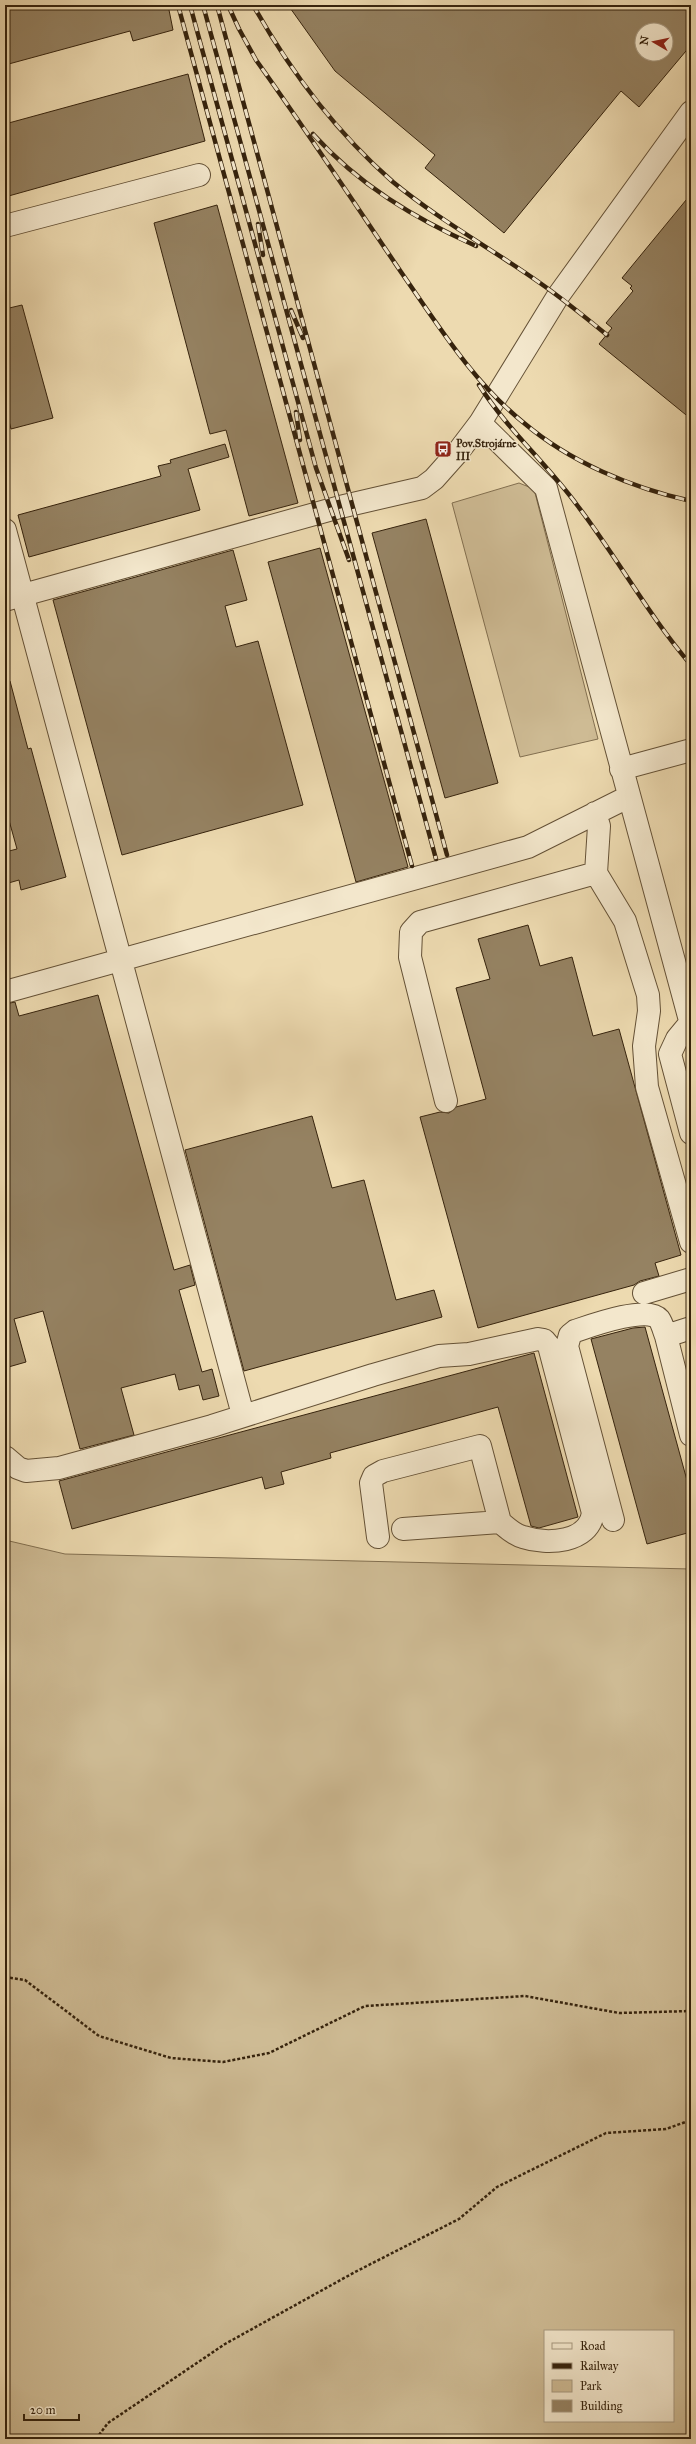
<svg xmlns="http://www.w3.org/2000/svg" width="696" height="2444" viewBox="0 0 696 2444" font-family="'IM FELL Great Primer',serif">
	<rect width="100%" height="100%" fill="#eddab0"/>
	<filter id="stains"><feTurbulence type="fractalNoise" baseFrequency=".005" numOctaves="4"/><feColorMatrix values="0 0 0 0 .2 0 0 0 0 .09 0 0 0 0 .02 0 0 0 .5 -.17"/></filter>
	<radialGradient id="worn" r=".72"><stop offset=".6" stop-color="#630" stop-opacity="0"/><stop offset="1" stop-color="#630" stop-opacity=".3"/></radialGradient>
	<path fill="#cebb94" stroke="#826f50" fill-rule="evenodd" d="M519,483L534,489L598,739L520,757L452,503Z
		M5,1540L65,1554L691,1569V2439H5ZM545,2331H673V2421H545Z"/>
	<path fill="#958262" stroke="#36230d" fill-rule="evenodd" d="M5,5H168L173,30L133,41L130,31L5,65Z
		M288,5H691V45L639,107L621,91L504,233L425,168L435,155L335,71ZM642,30H666V54H642Z
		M188,74L205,141L5,197V124Z
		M691,194V419L599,344L612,328L606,323L633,291L630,288L632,286L622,278Z
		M217,205L298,503L249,516L226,430L210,434L154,223Z
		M22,305L53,418L11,429L9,421L5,422V309Z
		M225,444L229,457L188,469L200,510L29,557L18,515L161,476L158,466L171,463L170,460Z
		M426,519L498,783L445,798L372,533Z
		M320,548L408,867L356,882L268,562Z
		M233,550L247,600L225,606L236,647L258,641L303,805L122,855L53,600Z
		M10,681L28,749L31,748L66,877L21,890L19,880L5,884V852L17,849L5,806V682Z
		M528,925L540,966L572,957L593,1036L619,1029L681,1255L655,1263L659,1276L640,1281L634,1285L478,1328L420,1117L440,1112L449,1113L456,1107L486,1099L456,988L490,979L478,939Z
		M98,995L174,1270L190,1265L195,1285L179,1290L202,1372L212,1369L219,1396L203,1400L199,1385L179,1390L175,1374L121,1388L134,1435L80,1449L43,1311L14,1319L26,1362L5,1368V1004L15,1002L19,1016Z
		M312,1116L332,1188L364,1180L396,1300L434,1290L442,1317L244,1371L185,1150Z
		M645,1327L691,1495V1532L647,1544L591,1339L633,1328Z
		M534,1353L578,1517L539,1528L531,1526L498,1407L330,1453L331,1458L281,1472L284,1484L265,1489L262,1477L72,1529L59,1481Z"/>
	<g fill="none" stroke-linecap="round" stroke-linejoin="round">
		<g stroke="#645136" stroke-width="24">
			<path id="minor" d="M5,226L199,175
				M480,423L546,488L691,1024
				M5,530L243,1415
				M5,600L340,507L422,488L434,479L458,452L480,423L558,296L691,112
				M621,769L691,750
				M595,813L599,826L596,873L625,921L648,995L649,1011L644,1046L647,1087L691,1242
				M5,992L528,847L628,797
				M691,1022L677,1039L670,1054L691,1133
				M446,1101L410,957L411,932L420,922L596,873
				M644,1293L691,1279
				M691,1328L666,1336L691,1435
				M5,1457L18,1468L26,1471L59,1468L212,1426L373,1375L439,1356L469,1354L538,1339L544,1340L549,1346L593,1513C589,1543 547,1545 523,1537C514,1535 506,1527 500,1522L480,1446L383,1471L374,1476L371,1483L378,1537
				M613,1520L567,1346L570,1335L575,1331C590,1326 648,1305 659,1319C662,1323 664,1331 666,1336
				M403,1529L500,1522"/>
		</g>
		<path stroke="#36230d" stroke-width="2.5" stroke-dasharray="3 2" stroke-linecap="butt" d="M5,1977L25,1980L99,2036L171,2058L223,2062L269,2053L365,2006L525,1996L619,2013L691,2011
			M96,2439L108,2423L225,2344L355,2272L459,2219L497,2187L606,2133L666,2129L691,2120
			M577,2439L581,2436L601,2439
			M672,2439L691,2435"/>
		<use href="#minor" stroke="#f3e7cc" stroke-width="22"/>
		<g stroke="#36230d" stroke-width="4.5">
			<path id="rail" d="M178,5L412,866
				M190,5L316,468L349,560
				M203,5L436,859
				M217,5L447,855
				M228,5L239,29L256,60C306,130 353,201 401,272C438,325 473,382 524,423C570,462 632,488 691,501
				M253,5C289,69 337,133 393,182C439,220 492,249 540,283C563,299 585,317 607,335
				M313,134C359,185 414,218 476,246
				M258,224L263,255
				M291,310L303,338
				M479,385C507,429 546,463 577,505C617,557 648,615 691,665
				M296,412L300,440"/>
		</g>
		<use href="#rail" stroke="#f3e7cc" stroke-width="3" stroke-dasharray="9" stroke-linecap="butt"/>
	</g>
	<defs>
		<g id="bus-square" transform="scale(0.9)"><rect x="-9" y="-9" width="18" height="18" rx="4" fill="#8f2418" stroke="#f3e7cc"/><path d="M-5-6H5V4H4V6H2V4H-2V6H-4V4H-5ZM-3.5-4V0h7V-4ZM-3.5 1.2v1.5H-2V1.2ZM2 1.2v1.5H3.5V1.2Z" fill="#fff"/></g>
	</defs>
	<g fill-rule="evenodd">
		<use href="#bus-square" x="443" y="449"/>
	</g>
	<g text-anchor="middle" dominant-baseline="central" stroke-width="3" stroke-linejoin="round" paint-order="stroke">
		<g font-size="11" font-weight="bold" fill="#36230d" stroke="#f3e7cc" text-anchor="start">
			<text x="456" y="443">Pov.Strojárne<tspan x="456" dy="13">III</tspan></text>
		</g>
	</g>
	<rect width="696" height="2444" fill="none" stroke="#eddab0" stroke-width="20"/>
	<rect x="6" y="6" width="684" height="2432" fill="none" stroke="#36230d" stroke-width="2"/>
	<rect x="10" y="10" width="676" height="2424" fill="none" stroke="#36230d"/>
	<rect x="544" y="2330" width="130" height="92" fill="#f3e7cc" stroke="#a79980"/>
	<rect x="552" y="2343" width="20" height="6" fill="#f3e7cc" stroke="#a79980"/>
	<text x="580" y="2350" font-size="12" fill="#36230d">Road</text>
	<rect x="552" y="2363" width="20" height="6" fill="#36230d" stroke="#a79980"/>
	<text x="580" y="2370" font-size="12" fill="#36230d">Railway</text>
	<rect x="552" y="2380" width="20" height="12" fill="#cebb94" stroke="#a79980"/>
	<text x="580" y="2390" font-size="12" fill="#36230d">Park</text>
	<rect x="552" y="2400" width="20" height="12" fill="#958262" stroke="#a79980"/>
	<text x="580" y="2410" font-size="12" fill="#36230d">Building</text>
	<g transform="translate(654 42) rotate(279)"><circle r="19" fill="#f3e7cc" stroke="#a79980"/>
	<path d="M0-3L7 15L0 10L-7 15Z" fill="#8f2418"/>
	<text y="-6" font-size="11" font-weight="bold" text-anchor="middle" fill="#36230d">N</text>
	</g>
	<path d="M24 2414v6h55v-6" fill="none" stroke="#36230d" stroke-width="2"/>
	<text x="30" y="2414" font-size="12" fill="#36230d" stroke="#f3e7cc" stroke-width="3" paint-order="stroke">20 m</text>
	<rect width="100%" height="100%" filter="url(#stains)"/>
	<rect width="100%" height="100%" fill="url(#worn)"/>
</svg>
